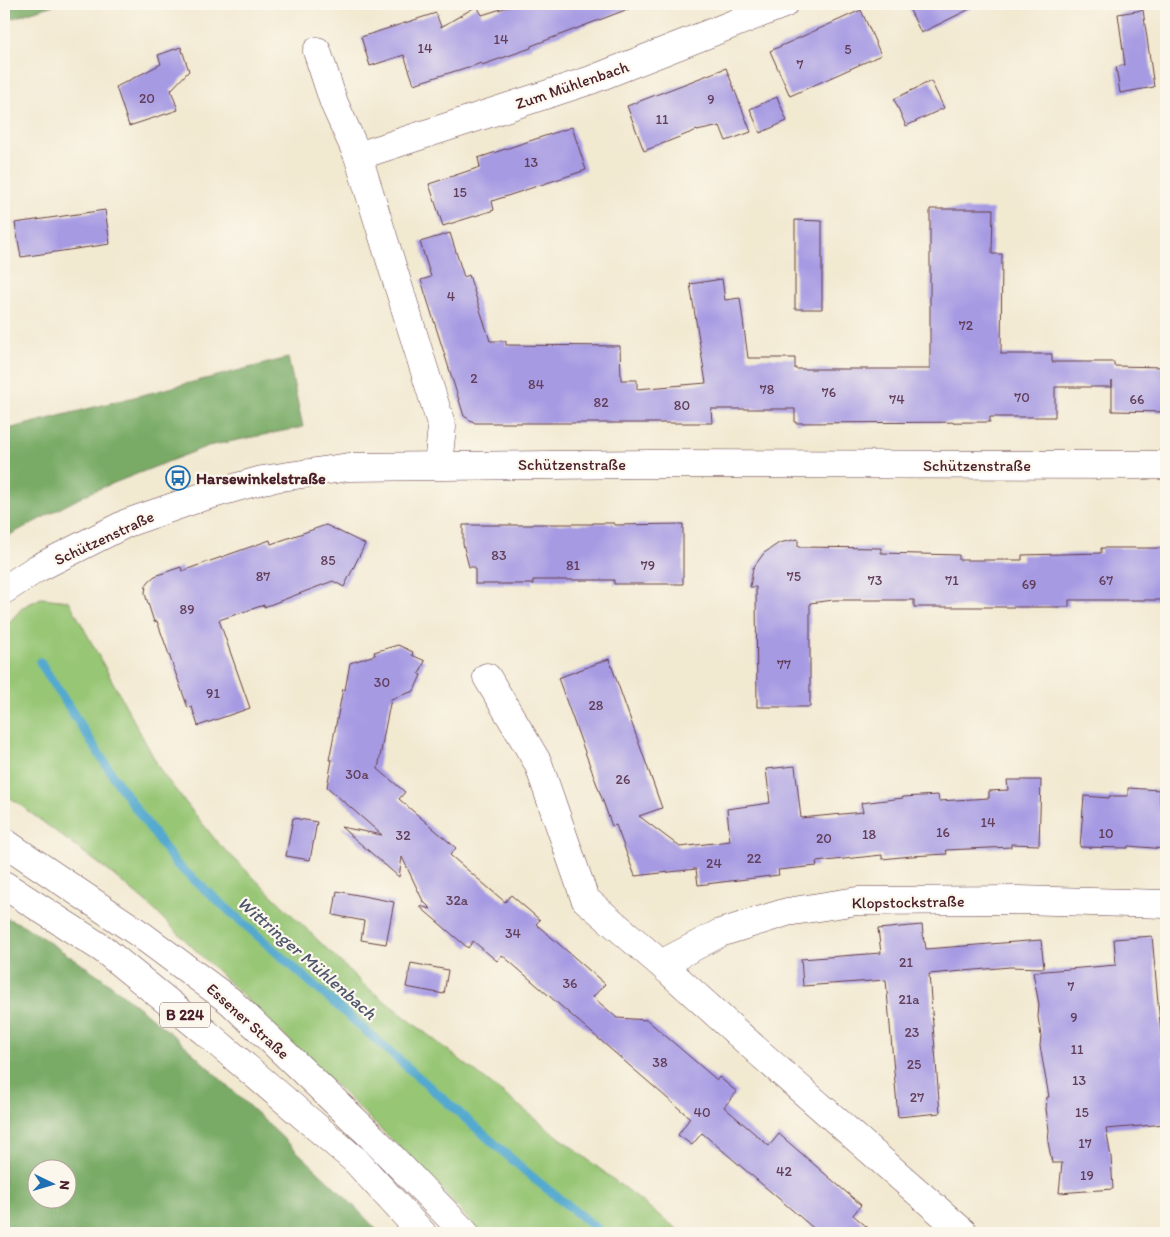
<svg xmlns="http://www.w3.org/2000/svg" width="1170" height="1237" viewBox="0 0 1170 1237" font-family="Itim,sans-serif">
	<rect width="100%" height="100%" fill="#fbf7ec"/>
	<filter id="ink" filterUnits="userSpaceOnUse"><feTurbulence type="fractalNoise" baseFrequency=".02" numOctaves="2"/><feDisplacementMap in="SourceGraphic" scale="10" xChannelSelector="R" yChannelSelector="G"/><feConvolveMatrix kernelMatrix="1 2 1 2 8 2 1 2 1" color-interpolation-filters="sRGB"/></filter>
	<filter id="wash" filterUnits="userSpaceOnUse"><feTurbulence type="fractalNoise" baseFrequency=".0096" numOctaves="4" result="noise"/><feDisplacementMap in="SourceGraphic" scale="20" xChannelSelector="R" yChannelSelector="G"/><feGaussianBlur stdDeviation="1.12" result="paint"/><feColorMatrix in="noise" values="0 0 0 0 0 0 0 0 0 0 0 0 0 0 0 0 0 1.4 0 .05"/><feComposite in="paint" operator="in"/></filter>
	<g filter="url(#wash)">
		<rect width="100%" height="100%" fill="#f2e9d1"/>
		<path fill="#97c674" stroke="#707250" d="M41,598L69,601L162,773L218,843L364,985L682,1233H481L425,1172L149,905L106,869L4,793V628L23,607Z"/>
		<path fill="#79ab66" stroke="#626548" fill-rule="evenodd" d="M4,4H56L4,21Z
			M288,358L303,427L208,446L91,492L4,538V430Z
			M4,917L23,925L101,977L179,1040L339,1191L380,1233H4ZM38,1170H68V1200H38Z"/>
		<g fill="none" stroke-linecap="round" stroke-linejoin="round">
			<path stroke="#53a9cf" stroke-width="9" d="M40,662L119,785L176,864L531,1176L602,1233"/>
		</g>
		<g id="blocks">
			<path fill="#a69ae3" d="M517,4H636V6L531,46V48L482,65L481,63L468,68V67L414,84L404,55L370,66L361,37L436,13L441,27L477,6L482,15Z
				M907,4H980L921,33Z
				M861,10L881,55L790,96L770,51Z
				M1143,10L1154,87L1120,93L1116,67L1125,65L1118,14Z
				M181,47L189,71L171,90L178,110L129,126L116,87L161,64L158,55Z
				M726,68L751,132L726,141L720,126L697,131V130L644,151L627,106Z
				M931,81L944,108L906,126L894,99Z
				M777,97L787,121L760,133L750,109Z
				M572,127L586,170L492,201L494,210L443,226L429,184L480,167L478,158Z
				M930,209H993L992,254H1002L1001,354H1052V362H1114V366L1166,367V412L1112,411V381V387H1055V417H990V422L795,423V409H711L712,423H475L464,416L421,280L431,277L420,242L450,233L464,277L469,275L490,341H506V345L620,346L621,380H637V389L706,383L690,284L722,279L725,300L740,298L748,358H795V369H930Z
				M105,210L110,244L21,257L15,223Z
				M795,220L822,221V309H795Z
				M593,523H614V525L683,524V584H614V580H533V584H475V567H469L463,544V525H533V524H593Z
				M326,525L365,544L344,587L333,581L264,607V605L219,620L250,708L198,726L192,707L188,708L157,621L154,622L146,597L145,593L146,585L150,580L155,576L181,567L182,571L270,540L271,544Z
				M798,539V547L881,548V553L959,555V560H1022V555L1101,553V548H1166V600H1069V607H914V600H834L810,603V707H757L756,587H750L753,568L764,553L779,543Z
				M398,645L413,652L412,655L425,661L419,674L421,675L414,691L391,699L384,734L378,769L405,792L399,799L456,848L450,855L505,902L511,895L540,920L536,924L605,984L593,997L617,1018L647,1020L717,1080L719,1077L737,1092L724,1107L769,1146L779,1134L861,1205L853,1215L874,1233H819L702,1133L692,1145L678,1135L690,1118L502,955L497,961L473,941L468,948L419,906L431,909L423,901L402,857L399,877L341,827L382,835L327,787L332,760H329L343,689L345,690L350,663L375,655L374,652Z
				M609,659L662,808L639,816L680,847L730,841L727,809L770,803L766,769L795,766L801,818L863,812L861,803L903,798V797L938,795L939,801L989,798V791L1008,790L1007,780H1041L1039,845L1011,844V847L946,850L947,854L911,856L882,859V855L816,862L817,866L778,870L779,875L698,885L696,869L635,876L616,825L612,826L558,678Z
				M1128,788L1160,790V804H1166V849L1128,846V848L1080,847L1084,796L1109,798V796H1128Z
				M293,818L317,822L310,860L286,856Z
				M337,891L394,902L386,944L361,940L364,921L333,915Z
				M922,925L924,942H925L926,949L1041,940L1044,968L1010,967L929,974L940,1113L898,1117L886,980L803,986L801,959L881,953L878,929Z
				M1152,936L1165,1079L1166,1124L1106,1129L1111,1157L1113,1189L1059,1193L1062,1163H1052L1048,1142L1049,1130L1046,1109L1047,1097H1049L1040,1046L1041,1036L1038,1017L1039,1005L1033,972L1116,965L1114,939Z
				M411,963L448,970L444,994L406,987Z"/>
		</g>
	</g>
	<g filter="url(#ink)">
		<use href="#blocks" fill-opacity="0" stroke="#633d44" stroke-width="1"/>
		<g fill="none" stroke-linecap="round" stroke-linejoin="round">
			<g stroke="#633d44" stroke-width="29">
				<path id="street" d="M317,51L334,103L358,156L442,427L438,465
					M358,156L591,80L784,4
					M487,677L538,763L585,899L661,964L763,1056L964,1233
					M661,964L720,933L787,912L857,901L1018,900L1166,904"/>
			</g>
			<g stroke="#633d44" stroke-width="29">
				<path id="secondary" d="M4,590L36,569L127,523L199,498L262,480L349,467L649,464L1166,465"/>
			</g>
			<g stroke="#633d44" stroke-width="29">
				<path id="primary" d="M4,842L140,934L230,1001L372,1137L465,1233
					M4,885L103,949L205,1032L355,1160L422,1233"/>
			</g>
			<use href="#street" stroke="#fff" stroke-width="28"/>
			<use href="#secondary" stroke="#fff" stroke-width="28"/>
			<use href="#primary" stroke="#fff" stroke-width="28"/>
		</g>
	</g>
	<defs>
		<g id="bus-ring" transform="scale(1.25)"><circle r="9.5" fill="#fbf7ec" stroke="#1f6fb2" stroke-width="1.5"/><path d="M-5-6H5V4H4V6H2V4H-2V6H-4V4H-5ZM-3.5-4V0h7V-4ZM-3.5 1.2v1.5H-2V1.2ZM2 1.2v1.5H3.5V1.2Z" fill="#1f6fb2"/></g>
	</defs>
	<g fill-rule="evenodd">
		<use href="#bus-ring" x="178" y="478"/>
	</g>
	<g text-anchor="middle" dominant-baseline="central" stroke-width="4.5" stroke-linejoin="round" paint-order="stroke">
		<g font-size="14" fill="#613e59">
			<text x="501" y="39">14</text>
			<text x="425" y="48">14</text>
			<text x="848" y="49">5</text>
			<text x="800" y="64">7</text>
			<text x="147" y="98">20</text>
			<text x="711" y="99">9</text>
			<text x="662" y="119">11</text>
			<text x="531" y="162">13</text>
			<text x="460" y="192">15</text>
			<text x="451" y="296">4</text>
			<text x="966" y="325">72</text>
			<text x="474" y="378">2</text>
			<text x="536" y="384">84</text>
			<text x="767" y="389">78</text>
			<text x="829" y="392">76</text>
			<text x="1022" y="397">70</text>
			<text x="897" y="399">74</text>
			<text x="1137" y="399">66</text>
			<text x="601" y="402">82</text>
			<text x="682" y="405">80</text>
			<text x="499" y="555">83</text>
			<text x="328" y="560">85</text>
			<text x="573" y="565">81</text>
			<text x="648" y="565">79</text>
			<text x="263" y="576">87</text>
			<text x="794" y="576">75</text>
			<text x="875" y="580">73</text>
			<text x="952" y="580">71</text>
			<text x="1106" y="580">67</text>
			<text x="1029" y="584">69</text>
			<text x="187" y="609">89</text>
			<text x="784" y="664">77</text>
			<text x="382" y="682">30</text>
			<text x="213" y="693">91</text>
			<text x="596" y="705">28</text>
			<text x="357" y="774">30a</text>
			<text x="623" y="779">26</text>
			<text x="988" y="822">14</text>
			<text x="943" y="832">16</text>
			<text x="1106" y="833">10</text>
			<text x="869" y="834">18</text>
			<text x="403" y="835">32</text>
			<text x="824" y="838">20</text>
			<text x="754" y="858">22</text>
			<text x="714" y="863">24</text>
			<text x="457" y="900">32a</text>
			<text x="513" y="933">34</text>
			<text x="906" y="962">21</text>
			<text x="570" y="983">36</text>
			<text x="1071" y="986">7</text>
			<text x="909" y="999">21a</text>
			<text x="1074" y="1017">9</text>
			<text x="912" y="1032">23</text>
			<text x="1077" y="1049">11</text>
			<text x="660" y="1062">38</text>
			<text x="914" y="1064">25</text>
			<text x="1079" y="1080">13</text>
			<text x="917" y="1097">27</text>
			<text x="702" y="1112">40</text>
			<text x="1082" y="1112">15</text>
			<text x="1085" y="1143">17</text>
			<text x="784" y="1171">42</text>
			<text x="1087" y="1175">19</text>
		</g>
		<rect fill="#fbf7ec" stroke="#7f6065" stroke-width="1" x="160" y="1002.5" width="50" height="25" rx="4"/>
		<g font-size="15" font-weight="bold" fill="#4a1f2b">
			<text x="185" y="1015">B 224</text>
		</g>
		<g font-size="16" fill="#4a1f2b" stroke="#fbf7ec">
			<text transform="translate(572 85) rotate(-19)">Zum Mühlenbach</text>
			<text x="572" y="464">Schützenstraße</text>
			<text x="977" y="465">Schützenstraße</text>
			<text transform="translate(104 538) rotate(-25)">Schützenstraße</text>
			<text transform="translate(908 902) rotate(-1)">Klopstockstraße</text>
			<text transform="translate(248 1021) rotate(42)">Essener Straße</text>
		</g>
		<g font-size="16" font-weight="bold" fill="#4a1f2b" stroke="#fbf7ec" text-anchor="start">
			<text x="196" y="478">Harsewinkelstraße</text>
		</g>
		<g font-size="18" font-style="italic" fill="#4e566d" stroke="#fbf7ec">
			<text transform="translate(307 958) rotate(41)">Wittringer Mühlenbach</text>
		</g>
	</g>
	<rect width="1170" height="1237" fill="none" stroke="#fbf7ec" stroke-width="20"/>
	<g transform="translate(52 1184) rotate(95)"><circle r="24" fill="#fbf7ec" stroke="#b4a19f"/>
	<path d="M0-4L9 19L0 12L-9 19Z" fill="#1f6fb2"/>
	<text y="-8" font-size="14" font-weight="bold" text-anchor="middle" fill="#4a1f2b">N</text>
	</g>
</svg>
